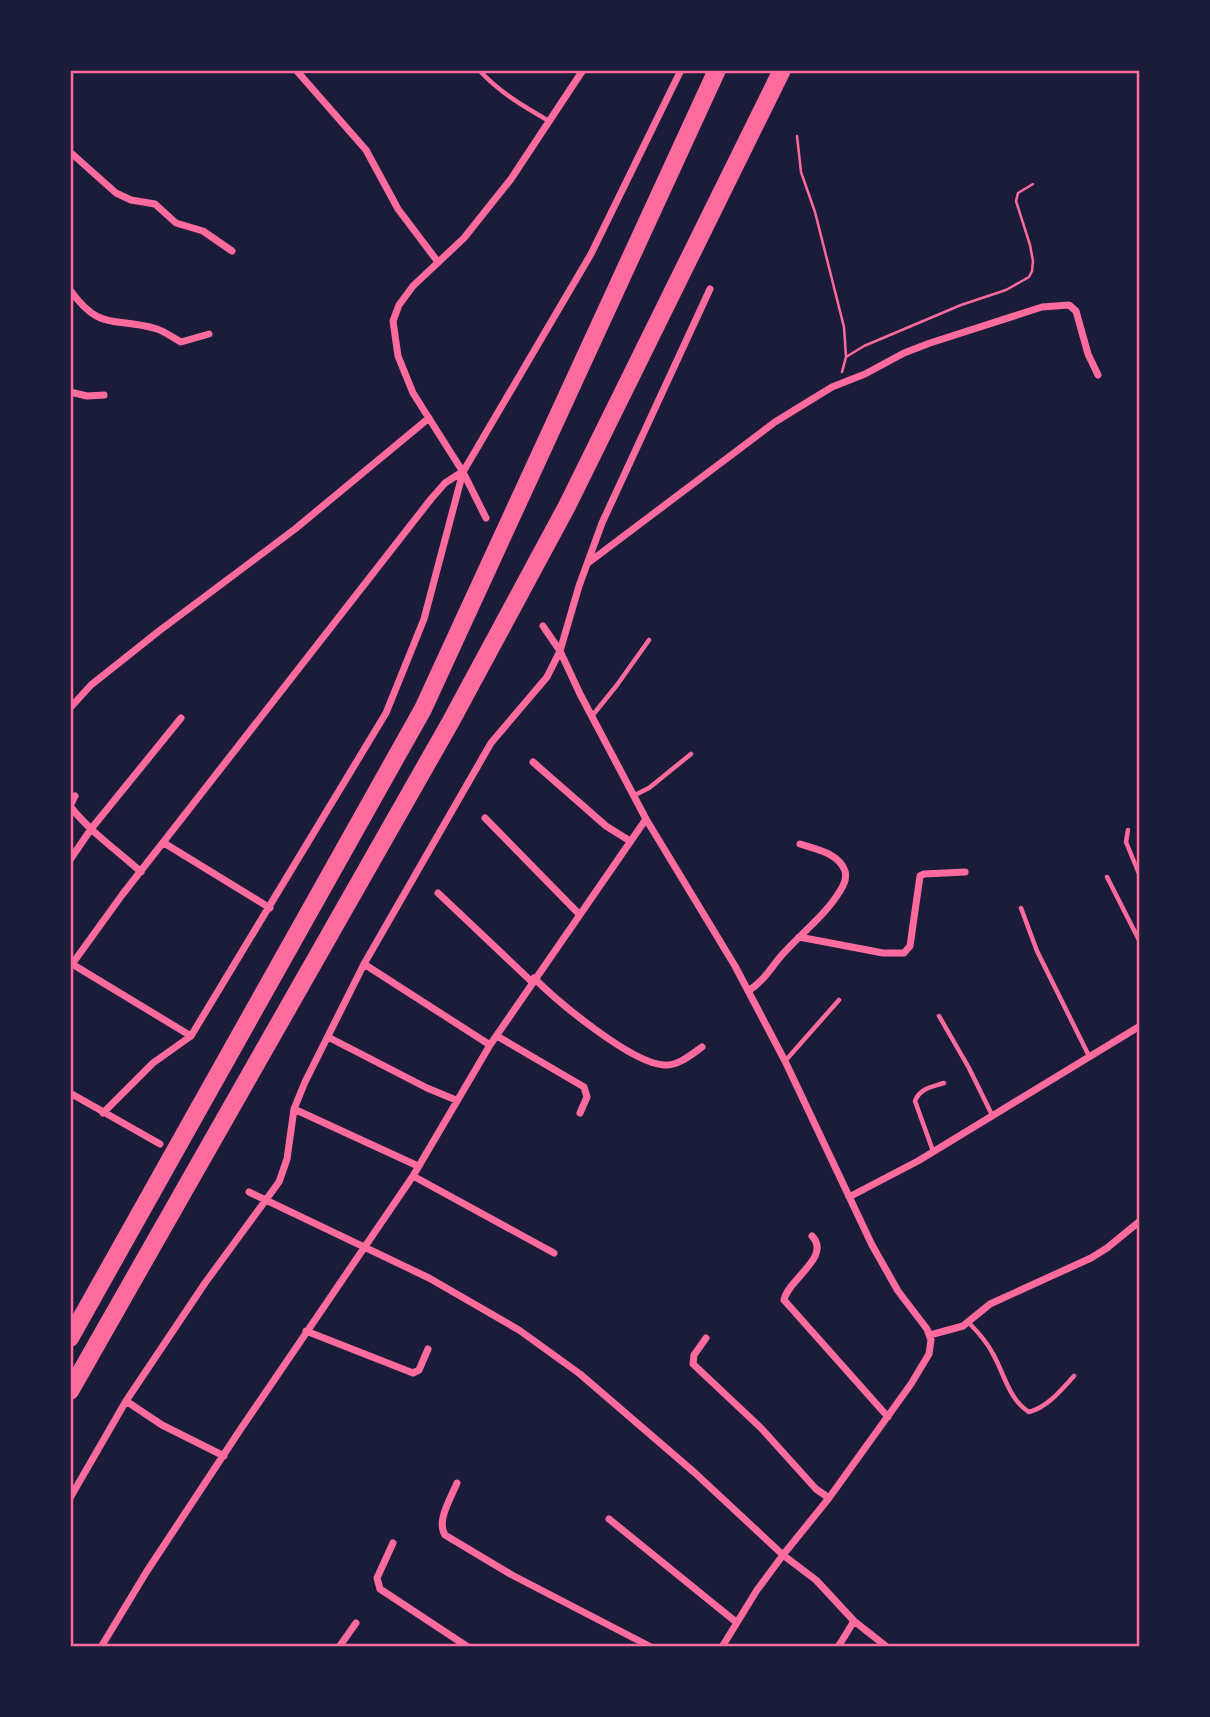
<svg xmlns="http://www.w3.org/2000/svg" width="1210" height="1717" viewBox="0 0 1210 1717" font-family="'Work Sans',sans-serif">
	<rect width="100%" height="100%" fill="#1b1b3a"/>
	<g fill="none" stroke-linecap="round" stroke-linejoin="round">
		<path stroke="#ff6b9d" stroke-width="2.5" d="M797,136L801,172L815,212L844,327L846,357L842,372
			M846,357L864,346L961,305L1006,290L1029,277L1032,271L1033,261L1030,245L1016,201L1018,193L1033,184"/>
		<path stroke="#ff6b9d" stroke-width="4.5" d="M479,70C499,92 523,106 549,121
			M592,716L617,685L649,640
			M635,795L649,788L691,754
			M1128,830L1126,842L1140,876
			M1107,877L1140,942
			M1021,908L1037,951L1089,1056
			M939,1016L969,1068L992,1115
			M786,1060L839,1000
			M933,1151L915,1101C920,1088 932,1087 944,1083
			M969,1323C978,1332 987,1342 993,1354C1004,1373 1009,1400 1029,1412C1048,1407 1061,1390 1074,1376"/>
		<path stroke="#ff6b9d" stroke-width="7" d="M296,70L366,150L398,209L438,262
			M70,152L116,193L131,200L155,204L176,223L203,231L232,251
			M70,290C101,333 114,316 157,329C166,332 173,338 181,342L209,334
			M70,392L87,396L104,395
			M486,518L463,472L413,393L398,356L393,321L399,305L413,286L464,238L511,179L583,70
			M588,563L775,422L832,387L865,374L904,353L930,343L1042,307L1069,305L1076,311L1088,354L1098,375
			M543,626L560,651L580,694L646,819L735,966L785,1061L872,1245L898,1291L927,1329L931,1340L929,1354L911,1384L829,1498L783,1555L816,1580L854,1621L887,1647
			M70,708L91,685L159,631L295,529L429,418
			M533,762L606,826L630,841
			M75,796L70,806C90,832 117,850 141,872
			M485,818L579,914
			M164,843L270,908
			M70,860L91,829L181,718
			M438,893L532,982
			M799,937L883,953H904L910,946L920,876L924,874L965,872
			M72,964L191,1036
			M364,964L490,1045
			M70,967L122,895L431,499L445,483L462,472
			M534,978C558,1002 631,1063 664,1065C678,1066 691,1055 702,1047
			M748,991C763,982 770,969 781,956C800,934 825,916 840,891C844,885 847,878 845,871C839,853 815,849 800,844
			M497,1036L584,1087L587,1097L580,1113
			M328,1037L427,1088L456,1100
			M70,1093L160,1144
			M294,1109L418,1166
			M103,1113L153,1063L191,1036L386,713L424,619L463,472L591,254L681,70
			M413,1176L554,1253
			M249,1192L429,1278L519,1330L580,1374L695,1473L783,1555L757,1590L722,1647
			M849,1197L918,1161L1140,1026
			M812,1236C832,1257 788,1279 784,1300L888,1417
			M306,1331L413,1373L419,1370L428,1349
			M930,1335L963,1326L990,1304L1091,1258L1107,1248L1140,1221
			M706,1338L694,1355L693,1364L761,1428L816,1489L829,1498
			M126,1401L162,1425L224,1456
			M457,1483C451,1498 436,1521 445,1535L512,1575L651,1647
			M70,1498L126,1401L205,1283L279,1182L287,1159L294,1109L305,1082L364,964L491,743L547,677L560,651L579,586L602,523L710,289
			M609,1519L736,1622
			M393,1543L377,1578L380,1589L468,1647
			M101,1647L147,1571L240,1430L413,1176L490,1045L646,819
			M339,1647L356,1623
			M838,1647L854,1621"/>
		<path stroke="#ff6b9d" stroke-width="18" d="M70,1338L423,709L717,70
			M70,1391L450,723L567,506L782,70"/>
	</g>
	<rect width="1210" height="1717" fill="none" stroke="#1b1b3a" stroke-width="144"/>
	<rect x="72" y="72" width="1066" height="1573" fill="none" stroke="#ff6b9d" stroke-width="2.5"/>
</svg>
